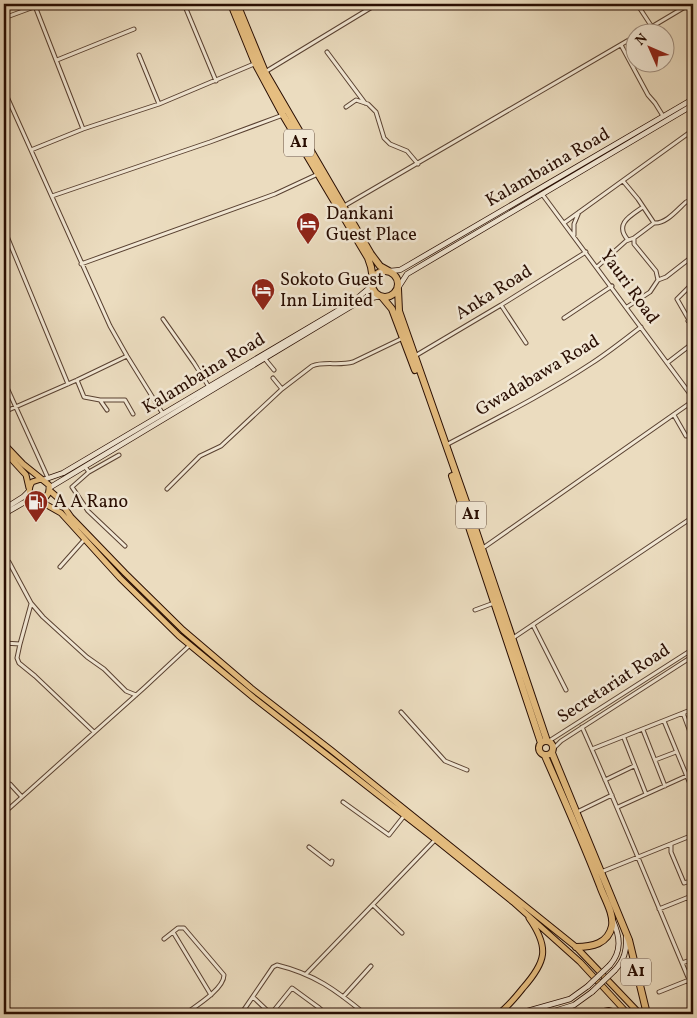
<svg xmlns="http://www.w3.org/2000/svg" width="697" height="1018" viewBox="0 0 697 1018" font-family="Vollkorn,serif">
	<rect width="100%" height="100%" fill="#ebdcbf"/>
	<filter id="stains"><feTurbulence type="fractalNoise" baseFrequency=".004" numOctaves="4"/><feColorMatrix values="0 0 0 0 .2 0 0 0 0 .09 0 0 0 0 .02 0 0 0 .5 -.17"/></filter>
	<radialGradient id="worn" r=".72"><stop offset=".6" stop-color="#630" stop-opacity="0"/><stop offset="1" stop-color="#630" stop-opacity=".3"/></radialGradient>
	<g fill="none" stroke-linecap="round" stroke-linejoin="round">
		<g stroke="#594131" stroke-width="5">
			<path id="street" d="M184,4L216,81
				M637,4L652,27
				M35,6L83,129
				M4,18L42,4
				M643,32L690,4
				M621,45L648,95L655,103L663,116
				M327,52L365,103
				M139,55L159,104
				M57,60L134,29
				M265,72L377,4
				M4,90L110,326L127,356L163,414
				M346,107L356,100L368,104L376,112L384,138L390,144L407,151L418,164
				M31,150L83,129L159,104L254,64
				M623,181L638,199L654,223
				M542,194L693,398
				M52,196L210,142L283,115
				M344,206L634,37
				M564,223L693,130
				M4,229L68,384
				M574,235V224L579,212
				M628,240C614,224 630,216 643,207
				M81,264L275,194L318,174
				M597,267L626,241L634,238
				M658,280L666,277L693,256
				M693,283L677,299L693,327
				M501,305L526,343
				M627,307L650,292L658,280L656,271L634,244V238L654,223C666,224 677,210 686,202L689,201L693,203
				M564,318L612,286
				M163,319L194,363L209,387
				M688,321L693,317
				M415,356L501,305L586,252
				M265,359L274,370
				M667,363L693,343
				M273,378L282,389
				M77,380L84,397L100,400L107,410
				M4,381L48,478
				M100,400H125L133,414
				M4,412L77,380L127,356
				M674,415L686,436
				M446,445C495,419 545,394 592,363C609,352 625,339 641,327
				M85,467L89,472L72,487L88,511L125,546
				M89,472L119,455
				M167,489L200,456L221,446L282,389L312,366C324,361 339,366 353,362L403,338
				M483,548L693,401
				M4,557L9,562L31,603L43,617L87,657L104,669L126,691L136,695
				M60,567L84,540
				M31,604L20,644L17,658L19,663L35,676L94,732
				M475,610L494,603
				M533,625L566,690
				M513,638L693,517
				M4,643L20,644
				M401,712L445,761L467,770
				M683,713L693,740
				M664,721L693,791
				M582,727C621,814 656,902 693,989
				M643,730L665,786
				M624,738L646,794
				M549,741L693,649
				M554,748L561,741L693,656
				M592,749L693,709
				M655,760L676,752
				M605,780L634,766
				M4,784H10L22,797L145,687L190,645
				M343,802L389,835L404,816
				M618,807L693,773
				M577,812L612,795
				M4,813L22,797
				M671,845V852L684,883L693,880
				M309,847L331,864L332,861
				M601,872L693,835
				M373,905L402,933
				M659,909L689,897L693,906
				M173,932L211,995
				M164,939L178,928H184L224,975C224,989 196,1006 185,1014
				M682,963L693,959
				M306,974L435,840
				M659,992L689,980
				M253,997L271,1014
				M343,997L371,966
				M4,1009L28,1014
				M241,1014L273,967L277,965C314,974 336,990 365,1014
				M271,1014L292,988L318,1007L326,1014"/>
		</g>
		<g stroke="#280d02" stroke-width="6">
			<path id="secondary" d="M390,271L400,270L407,266L693,99
				M398,288L407,274L693,105
				M43,480L63,473L354,301L368,289L372,282
				M49,488L355,304L363,300L380,296
				M4,509L23,497L29,491
				M4,514L23,503L36,499
				M610,965C622,951 620,937 613,921
				M615,970C624,960 627,951 626,937
				M517,1014L570,999L588,986
				M545,1014L574,1005L592,992"/>
		</g>
		<g stroke="#280d02" stroke-width="7">
			<path id="primary" d="M4,444L23,464L49,485C52,507 20,502 32,482L41,479
				M4,451L26,475L29,488
				M49,490L57,497L71,517L125,573L183,630L251,688L331,750L576,947L640,1014
				M38,500L61,513L120,578L179,636L254,698L436,840L513,902L580,962L628,1014
				M498,1014C508,1007 515,998 523,988C546,962 550,948 529,918"/>
		</g>
		<g stroke="#280d02" stroke-width="8">
			<path id="highway" d="M231,4L255,63L283,115L368,258L371,267L373,279
				M237,4L265,72L371,254L380,266L389,271
				M372 284a13 13 0 1 1 26 0a13 13 0 1 1-26 0Z
				M398,289L399,311L471,516L547,741
				M382,297L392,309L415,370
				M452,476L541,743
				M539 748a7 7 0 1 1 14 0a7 7 0 1 1-14 0Z
				M552,753L629,940L647,1014
				M545,756C564,799 583,842 600,886C604,898 614,913 612,926C608,944 592,947 576,947
				M595,1014L609,1011L620,1014"/>
		</g>
		<use href="#street" stroke="#f2e8d5" stroke-width="3"/>
		<use href="#secondary" stroke="#f2e8d5" stroke-width="4.5"/>
		<use href="#primary" stroke="#e6be80" stroke-width="5"/>
		<use href="#highway" stroke="#e6be80" stroke-width="6"/>
		<g stroke="#280d02" stroke-width="6" stroke-linecap="butt">
			<path id="secondary-bridge" d="M588,986L610,965
				M592,992L615,970"/>
		</g>
		<use href="#secondary-bridge" stroke="#f2e8d5" stroke-width="4.5"/>
	</g>
	<defs>
		<g id="hotel-pin" transform="scale(1.25)"><path d="M0 17L-7.5 6A9.5 9.5 0 1 1 7.5 6Z" fill="#8f2418" stroke="#f2e8d5"/><path d="M-6-4.5h1.5V1H6V5H4.5V3h-9V5H-6ZM-4 0a1.8 1.8 0 1 1 3.6 0ZM.5 0V-2.5h3Q6-2.5 6 0Z" fill="#fff"/></g>
		<g id="fuel-pin" transform="scale(1.25)"><path d="M0 17L-7.5 6A9.5 9.5 0 1 1 7.5 6Z" fill="#8f2418" stroke="#f2e8d5"/><path d="M-5.5-6h7V0h2V4h1.3V-2.5L3-4.5l.8-.8L6-3V5H2.5V1h-1V6h-7ZM-4.2-4.7v3.2H.2V-4.7Z" fill="#fff"/></g>
	</defs>
	<g fill-rule="evenodd">
		<use href="#hotel-pin" x="308" y="224"/>
		<use href="#hotel-pin" x="263" y="290"/>
		<use href="#fuel-pin" x="36" y="502"/>
	</g>
	<g text-anchor="middle" dominant-baseline="central" stroke-width="5" stroke-linejoin="round" paint-order="stroke">
		<g fill="#f2e8d5" stroke="#654f41" stroke-width="1">
			<rect x="284" y="129.5" width="30" height="27" rx="4"/>
			<rect x="456" y="501.5" width="30" height="27" rx="4"/>
			<rect x="621" y="958.5" width="30" height="27" rx="4"/>
		</g>
		<g font-size="16" font-weight="bold" fill="#280d02">
			<text x="299" y="143">A1</text>
			<text x="471" y="515">A1</text>
			<text x="636" y="972">A1</text>
		</g>
		<g font-size="18" fill="#280d02" stroke="#f2e8d5">
			<text transform="translate(548 168) rotate(-30)">Kalambaina Road</text>
			<text transform="translate(629 287) rotate(54)">Yauri Road</text>
			<text transform="translate(494 293) rotate(-32)">Anka Road</text>
			<text transform="translate(204 374) rotate(-31)">Kalambaina Road</text>
			<text transform="translate(538 376) rotate(-31)">Gwadabawa Road</text>
			<text transform="translate(614 684) rotate(-33)">Secretariat Road</text>
		</g>
		<g font-size="18" fill="#280d02" stroke="#f2e8d5" text-anchor="start">
			<text x="326" y="214">Dankani<tspan x="326" dy="21">Guest Place</tspan></text>
			<text x="280" y="280">Sokoto Guest<tspan x="280" dy="21">Inn Limited</tspan></text>
			<text x="54" y="502">A A Rano</text>
		</g>
	</g>
	<rect width="697" height="1018" fill="none" stroke="#ebdcbf" stroke-width="20"/>
	<rect x="5" y="5" width="687" height="1008" fill="none" stroke="#280d02" stroke-width="2.5"/>
	<rect x="10" y="10" width="677" height="998" fill="none" stroke="#280d02"/>
	<g transform="translate(650 48) rotate(315)"><circle r="24" fill="#f2e8d5" stroke="#a19081"/>
	<path d="M0-4L9 19L0 12L-9 19Z" fill="#8f2418"/>
	<text y="-8" font-size="14" font-weight="bold" text-anchor="middle" fill="#280d02">N</text>
	</g>
	<rect width="100%" height="100%" filter="url(#stains)"/>
	<rect width="100%" height="100%" fill="url(#worn)"/>
</svg>
